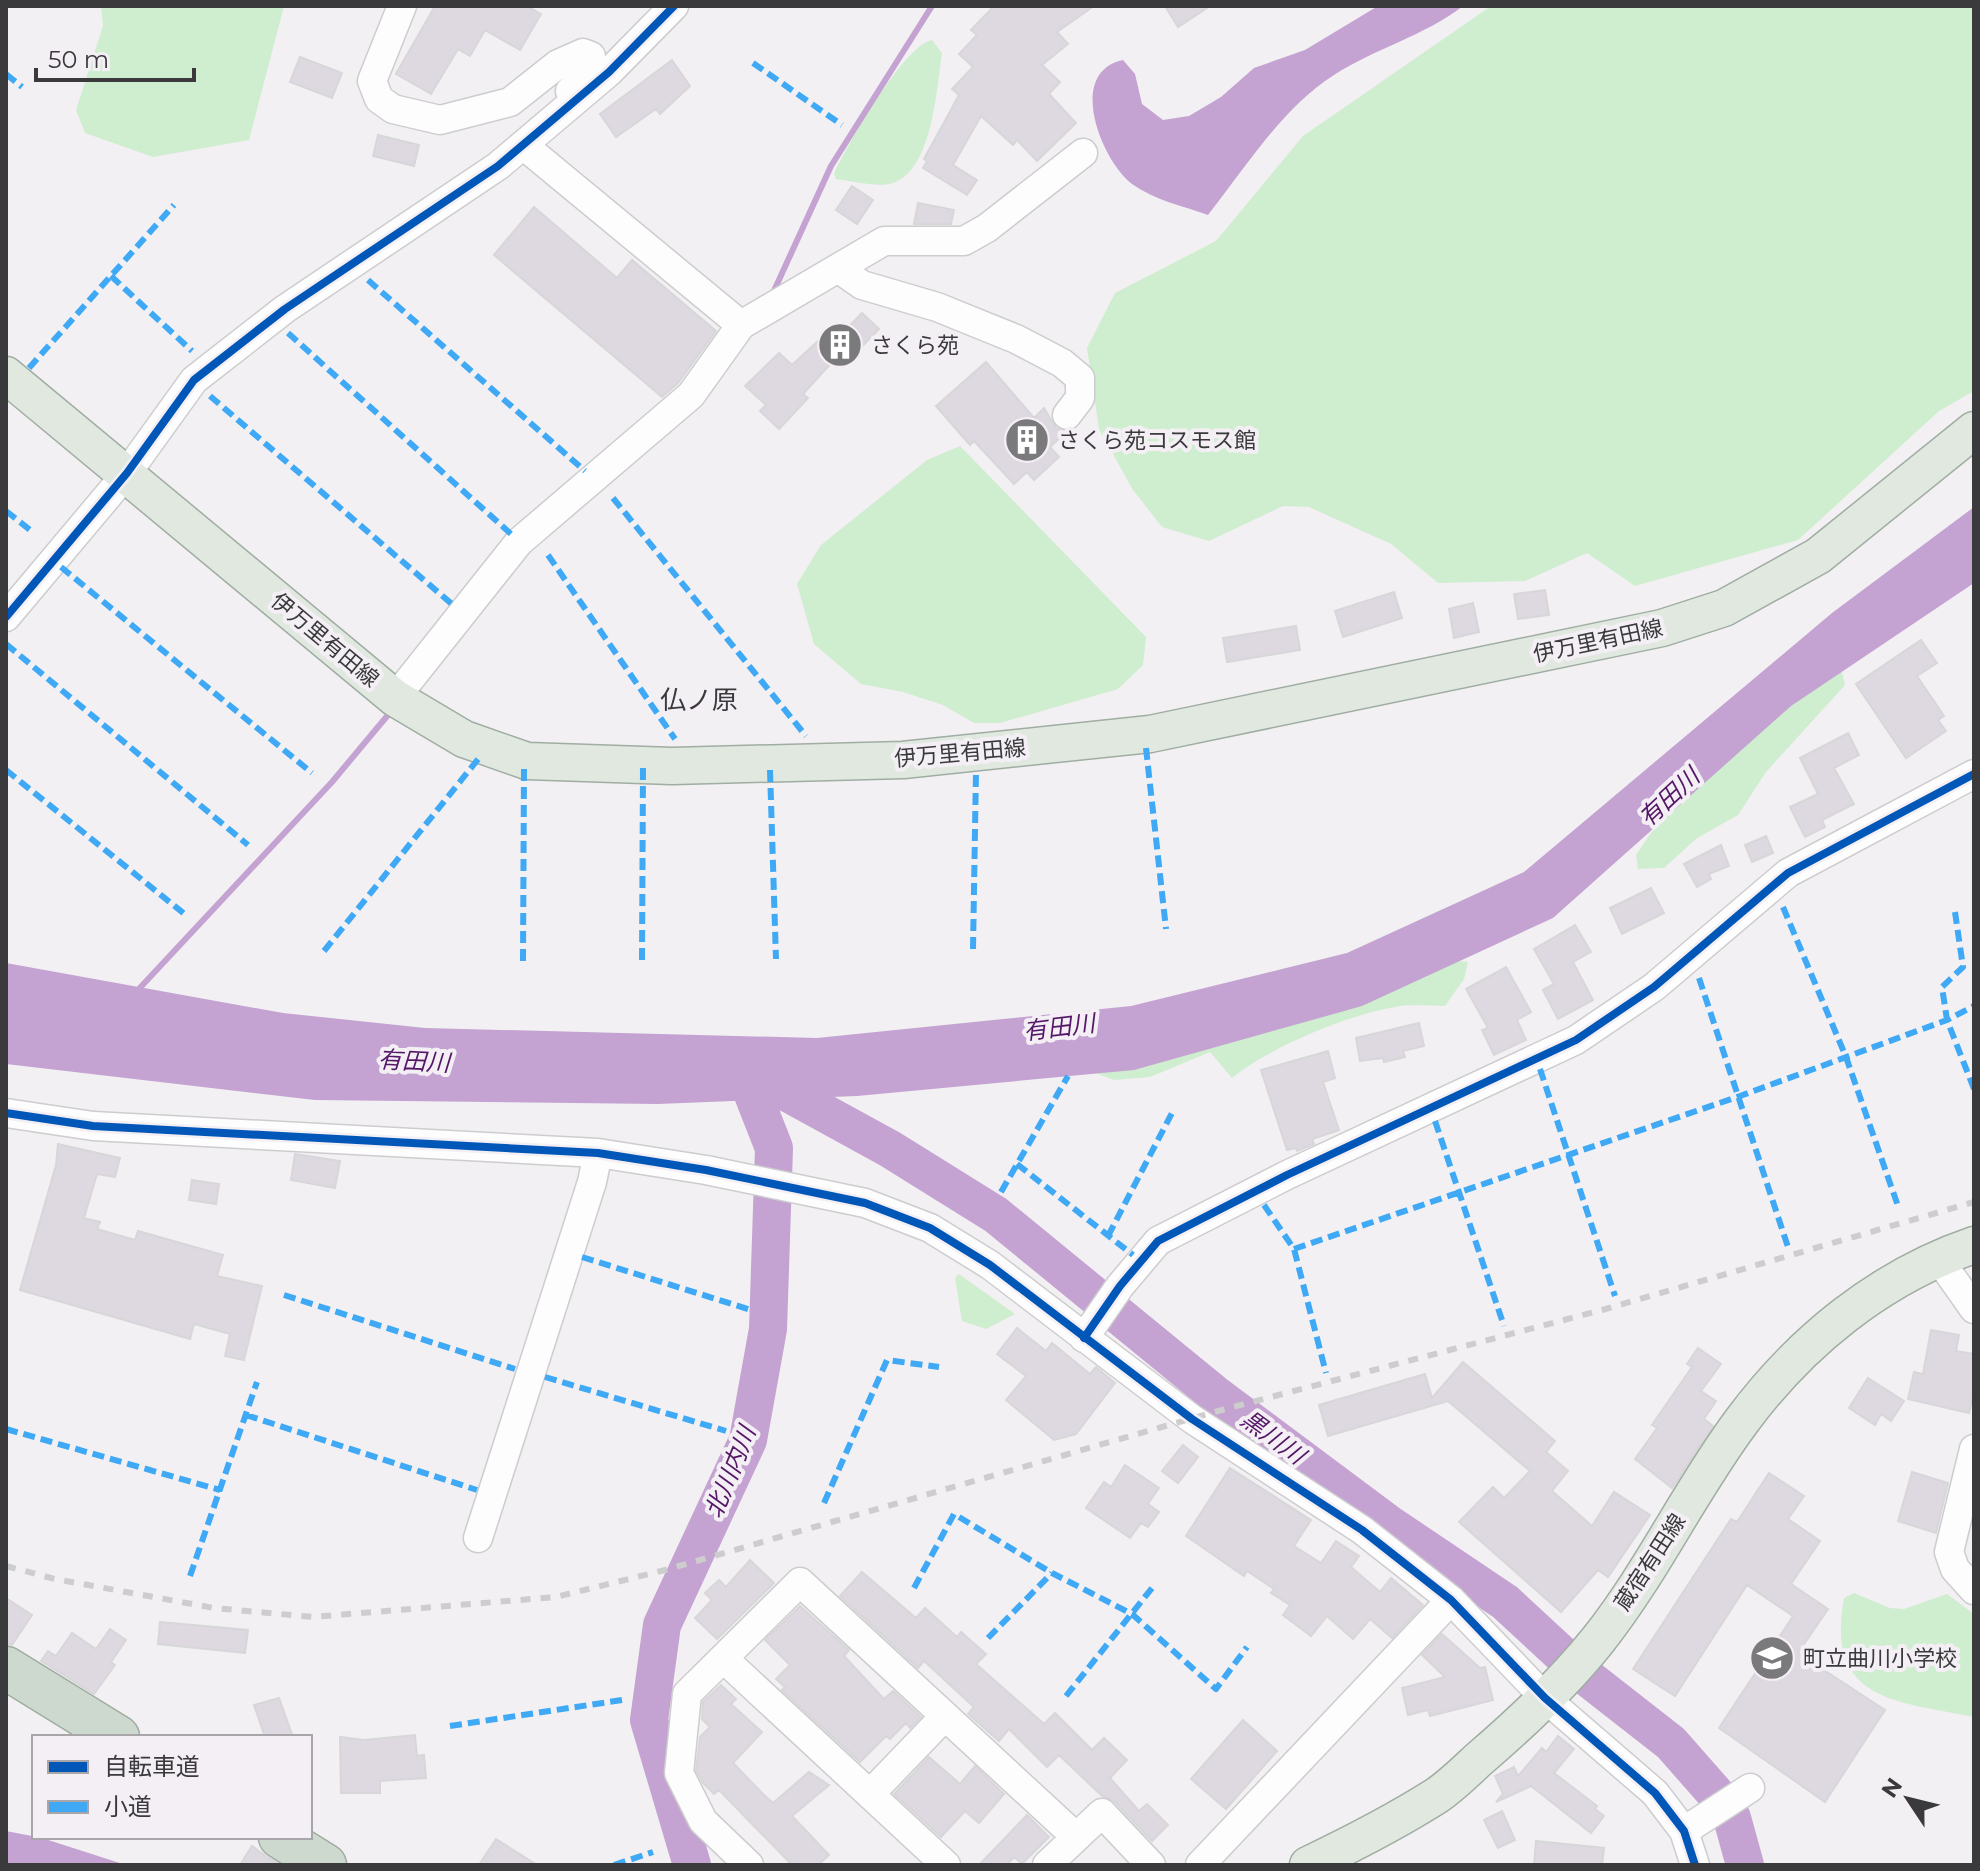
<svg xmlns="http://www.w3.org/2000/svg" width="1980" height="1871" viewBox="0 0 1980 1871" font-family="Montserrat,'Noto Sans JP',sans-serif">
	<rect width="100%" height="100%" fill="#f2f0f3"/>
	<path fill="#cfedcf" d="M101,6H284L249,140L153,157L85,133L76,110L103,26Z
		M1491,6H1974V391L1939,411L1798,540L1635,586L1587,553L1525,581L1438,583L1391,544L1309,507L1283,506L1209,541L1162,527L1133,490L1099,429L1087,348L1115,293L1216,241L1303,136Z
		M932,40L942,53C936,90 933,169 893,183C879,188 852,181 836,179L834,174C847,146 903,46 932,40Z
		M960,446L1146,637L1143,665L1118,689L1000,723H974L943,705L903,692L861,684L814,644L797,584L821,545L927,460Z
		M1841,668L1845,685L1766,772L1738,815L1697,838L1664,868L1638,869L1636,855L1651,833L1735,744Z
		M1441,959L1468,962L1464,979L1445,1006C1429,1006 1411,1004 1395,1007C1345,1016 1272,1046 1232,1078L1210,1052L1150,1077L1114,1080L1075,1065Z
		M959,1274L1015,1314L986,1329L962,1321L955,1278Z
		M1854,1593L1890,1608L1904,1609L1947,1594L1974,1614V1717C1895,1701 1825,1701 1844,1598Z"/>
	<path fill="#c4a2d1" d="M1378,6H1463C1424,36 1376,48 1334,75C1282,108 1246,167 1208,215C1183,206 1154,200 1132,184C1101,160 1066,72 1123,60L1135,74L1142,104L1163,120L1189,116L1221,97L1254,68L1305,50Z
		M1974,507V583L1791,706L1553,918L1362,1006L1134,1070L857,1096L658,1104L315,1100L6,1064V963L283,1013L425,1028L817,1038L1131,1006L1347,953L1524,872L1832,613Z
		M6,1831L42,1838L126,1865H6Z"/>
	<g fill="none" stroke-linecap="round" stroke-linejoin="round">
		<path stroke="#c4a2d1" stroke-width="6" d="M773,293L831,166L932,6
			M137,991L332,782L393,709"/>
		<path stroke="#c4a2d1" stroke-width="38" d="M753,1074L890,1149L996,1215L1216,1395L1389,1524L1505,1602L1584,1675L1671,1743L1722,1801L1732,1818L1745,1865
			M692,1865L649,1720L662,1625L748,1440L768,1329L774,1148L743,1069"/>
	</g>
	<path fill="#ded8e1" stroke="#d7d6d8" stroke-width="2" d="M435,6H527L541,14L520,50L485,30L470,56L458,49L431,94L396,74Z
		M994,6H1094L1057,32L1068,44L1042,65L1060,82L1049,94L1076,123L1037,161L1017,140L1013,145L981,116L953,165L977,180L967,195L923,168L927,161L924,159L959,95L952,89L973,67L959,54L977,35L971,30Z
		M1165,6H1210L1178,27Z
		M300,57L342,73L332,98L290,82Z
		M672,60L690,86L660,114L656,109L616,137L600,114Z
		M378,135L419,145L414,166L373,156Z
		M852,186L873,200L857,224L836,210Z
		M918,203L954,210L951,224H914Z
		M534,207L617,278L632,260L716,331L678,383L662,397L494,255Z
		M862,313L879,329L842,367L834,360L803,394L808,398L779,429L760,411L766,405L745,386L779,353L792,365L830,330L838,338Z
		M986,362L1034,418L1044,408L1056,428L1066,432L1050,447L1059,457L1034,480L1027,472L1014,484L974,441L970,445L936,406Z
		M1545,590L1549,615L1518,619L1514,594Z
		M1394,592L1402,618L1343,637L1335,611Z
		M1473,603L1479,632L1454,638L1449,609Z
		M1296,626L1300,650L1227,662L1223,638Z
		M1921,640L1937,663L1917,676L1944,716L1938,720L1946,731L1906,758L1856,684Z
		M1848,733L1859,755L1834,768L1854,804L1822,820L1825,827L1805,837L1790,807L1818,794L1800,758Z
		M1766,836L1773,853L1752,862L1745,845Z
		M1721,845L1729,866L1709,874L1711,879L1697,887L1684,864Z
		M1651,888L1664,913L1622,934L1610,908Z
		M1575,925L1591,952L1573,962L1593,1000L1558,1019L1543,990L1554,984L1534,949Z
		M1506,967L1531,1012L1517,1020L1526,1040L1494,1055L1482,1030L1488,1028L1466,989Z
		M1419,1023L1424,1046L1403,1051L1405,1057L1384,1062L1383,1058L1360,1061L1356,1038Z
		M1328,1051L1335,1078L1323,1082L1339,1130L1312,1139L1314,1144L1297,1151L1296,1148L1287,1150L1261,1070Z
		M58,1144L120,1158L115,1177L97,1174L84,1218L100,1222L97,1229L135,1240L138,1231L223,1255L217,1276L262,1286L244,1360L225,1356L230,1334L194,1324L190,1339L20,1290L56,1165Z
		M295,1154L340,1161L335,1188L291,1180Z
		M192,1180L219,1184L216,1204L189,1200Z
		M1017,1328L1046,1351L1052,1343L1090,1374L1096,1367L1115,1383L1076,1434L1054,1440L1006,1400L1026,1376L997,1354Z
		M1931,1330L1959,1335L1956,1351L1974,1354V1392L1969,1413L1908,1399L1914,1372L1923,1374Z
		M1698,1348L1721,1364L1701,1391L1716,1401L1704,1419L1713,1426L1672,1488L1635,1459L1657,1428L1652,1425L1692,1367L1687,1364Z
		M1463,1362L1555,1441L1546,1452L1568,1471L1552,1491L1592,1526L1614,1492L1650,1515L1608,1577L1598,1570L1561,1612L1459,1522L1493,1487L1504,1498L1530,1471L1448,1401L1328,1436L1319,1405L1425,1374L1432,1398Z
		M1868,1378L1904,1401L1891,1421L1881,1414L1875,1425L1849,1408Z
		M1183,1445L1198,1457L1178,1483L1162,1471Z
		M1125,1465L1159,1488L1148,1504L1159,1512L1148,1527L1141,1523L1130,1538L1086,1508L1104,1482L1111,1487Z
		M1230,1468L1311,1520L1294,1546L1321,1563L1336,1541L1359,1556L1351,1567L1380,1592L1391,1578L1423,1605L1392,1638L1370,1619L1353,1639L1327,1616L1311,1636L1283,1615L1290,1605L1271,1593L1274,1589L1247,1571L1244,1576L1186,1536Z
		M1912,1472L1948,1483L1936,1533L1898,1521Z
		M1769,1473L1804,1496L1788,1519L1820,1541L1791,1584L1828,1609L1798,1653L1885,1710L1825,1802L1719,1728L1793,1616L1747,1585L1675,1696L1633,1669L1731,1519L1737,1522Z
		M750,1560L774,1583L717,1639L695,1618L712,1600L705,1593L719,1580L726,1587Z
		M862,1572L916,1618L925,1608L957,1637L961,1632L986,1654L976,1664L1044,1724L1055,1713L1092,1750L1104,1738L1127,1760L1110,1778L1139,1811L1147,1804L1168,1825L1152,1841L1114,1801L1102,1796L1059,1755L1047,1767L1009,1729L999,1741L968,1714L974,1707L924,1661L918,1668L840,1596Z
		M6,1598L32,1615L12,1645L6,1644Z
		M800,1606L849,1650L844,1656L884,1699L893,1691L921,1717L910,1728L906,1723L890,1739L886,1736L860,1762L782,1690L785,1687L776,1679L790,1665L765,1640Z
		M160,1622L248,1630L245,1653L158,1644Z
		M110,1629L126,1640L111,1662L115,1665L94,1694L41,1661L48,1651L56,1656L72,1633L96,1649Z
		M1442,1634L1480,1668L1485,1667L1493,1700L1430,1716L1428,1710L1408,1715L1402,1688L1445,1677L1422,1655Z
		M721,1685L736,1699L731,1704L762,1732L733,1763L764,1795L773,1803L809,1772L829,1785L792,1816L829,1855L818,1865H792L719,1790L714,1794L703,1783L696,1770L700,1737L710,1727L702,1719L703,1702Z
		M279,1698L293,1737H265L254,1705Z
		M1243,1720L1277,1751L1226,1809L1191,1779Z
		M415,1735L417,1756L424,1755L426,1778L380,1781V1793H341L340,1737L364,1740Z
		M1558,1736L1574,1749L1554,1773L1597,1806L1595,1809L1604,1816L1591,1833L1531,1786L1496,1802L1503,1794L1495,1776L1514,1767L1518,1776L1542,1748L1546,1752Z
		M929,1757L960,1784L975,1766L1004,1794L979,1823L965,1811L941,1837L894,1794Z
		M1502,1811L1515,1840L1498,1848L1484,1820Z
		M1027,1815L1049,1837L1022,1864L1014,1857L1007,1865H979Z
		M496,1839L537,1865H479Z
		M1536,1841L1604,1848L1602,1865H1534Z
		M252,1846L267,1857L280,1865H240Z"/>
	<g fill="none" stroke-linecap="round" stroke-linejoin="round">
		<g stroke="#cdccce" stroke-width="31">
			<path id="minor" d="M402,6L372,81L379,99L393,109L440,120L510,102L558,64L583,53L591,56L590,70L570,91
				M523,145L741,325
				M839,269L862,285L937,307L1016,339L1062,363L1080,378V398L1067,415
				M6,617L127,473L194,380L285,309L498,166L609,72L674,6
				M395,698L519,542L691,395L741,325L884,241H964L987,228L1083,153
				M6,1113L93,1126L598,1153L706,1170L865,1203L930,1228L990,1265L1192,1419L1362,1530L1451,1600L1545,1698L1655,1793L1684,1831L1695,1865
				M1938,1258L1974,1309
				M1084,1338L1120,1286L1158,1241L1287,1175L1576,1040L1654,987L1788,873L1974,774
				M1974,1449L1949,1552L1955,1569L1974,1590
				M478,1538L592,1182L598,1153
				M724,1659L946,1865
				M870,1794L945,1716
				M1684,1831L1750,1788
				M749,1865L703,1821L679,1773L687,1694L800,1582L1075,1836
				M1047,1865L1102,1813L1151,1865
				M1200,1865L1451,1600"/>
		</g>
		<g stroke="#a0ada2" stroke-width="39">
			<path id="major" d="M6,375L395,698L464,739L527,761L672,766L903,760L1150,734L1662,628L1724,608L1818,556L1974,430
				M1308,1865C1352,1844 1395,1822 1436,1796C1451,1786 1465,1772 1478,1760C1520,1724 1563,1684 1598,1640C1652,1572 1689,1492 1741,1422C1800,1342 1880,1277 1974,1245"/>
		</g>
		<g stroke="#a0ada2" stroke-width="45">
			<path id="highway" d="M6,1668L118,1737
				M280,1837L325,1865"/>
		</g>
		<use href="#minor" stroke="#fdfdfd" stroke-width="28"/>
		<use href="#major" stroke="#e0e8e0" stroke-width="36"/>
		<use href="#highway" stroke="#cdd9ce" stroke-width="42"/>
		<path stroke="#cecdce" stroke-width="6" stroke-dasharray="10 10" stroke-linecap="butt" d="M6,1566L55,1579L214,1608L313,1617L556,1597L665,1570L1214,1412L1602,1310L1974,1202"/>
		<path stroke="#3fa9f5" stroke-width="6" stroke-dasharray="12 6" stroke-linecap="butt" d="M753,63L842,125
			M6,74L22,87
			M111,276L192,351
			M368,280L585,471
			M288,333L511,534
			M29,368L174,205
			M210,396L453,605
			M613,498L806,736
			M6,511L34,533
			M548,555L675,739
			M61,567L312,773
			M6,644L248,845
			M1146,748L1166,929
			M6,770L187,916
			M770,770L776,959
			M1783,907L1846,1057L1898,1206
			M1955,912L1963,967L1942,987L1947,1020L1974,1089
			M973,949L976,771
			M324,951L479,758
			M642,960L643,768
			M523,961L524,768
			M1699,978L1788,1247
			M1540,1069L1615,1296
			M1435,1121L1504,1326
			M1017,1164L1133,1255
			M1001,1192L1068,1076
			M1264,1205L1294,1249L1326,1373
			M1108,1236L1173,1111
			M1294,1249L1740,1096L1947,1020L1974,1006
			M582,1257L751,1310
			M284,1295L515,1369
			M545,1377L726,1431
			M246,1415L477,1490
			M6,1429L220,1490
			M824,1503L887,1360L939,1367
			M190,1576L257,1382
			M914,1588L954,1514L1052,1573L1132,1614L1216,1689L1247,1647
			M988,1638L1052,1573
			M1066,1696L1152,1588
			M450,1726L622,1700
			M614,1865L653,1852"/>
		<g stroke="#f3eff4" stroke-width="13">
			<path id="cycleway" d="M6,617L127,473L194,380L285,309L498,166L609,72L674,6
				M6,1113L93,1126L598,1153L706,1170L865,1203L930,1228L990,1265L1192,1419L1362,1530L1451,1600L1545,1698L1655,1793L1684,1831L1695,1865
				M1084,1338L1120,1286L1158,1241L1287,1175L1576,1040L1654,987L1788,873L1974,774"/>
		</g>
		<use href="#cycleway" stroke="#0057b8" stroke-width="8"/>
	</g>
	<defs>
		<g id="building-disc" transform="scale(2.3)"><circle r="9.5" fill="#7a797b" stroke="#f3eff4"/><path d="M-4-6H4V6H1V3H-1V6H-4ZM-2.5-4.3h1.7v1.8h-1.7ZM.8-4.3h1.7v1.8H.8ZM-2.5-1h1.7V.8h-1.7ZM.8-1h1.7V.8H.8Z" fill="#fff"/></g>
		<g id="school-disc" transform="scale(2.3)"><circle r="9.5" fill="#7a797b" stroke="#f3eff4"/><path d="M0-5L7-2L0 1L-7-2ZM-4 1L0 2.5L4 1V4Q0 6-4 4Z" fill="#fff"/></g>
	</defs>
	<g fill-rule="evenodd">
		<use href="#building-disc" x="840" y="345"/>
		<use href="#building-disc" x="1027" y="440"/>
		<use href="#school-disc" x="1772" y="1658"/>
	</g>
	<g text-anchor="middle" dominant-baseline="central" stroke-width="8" stroke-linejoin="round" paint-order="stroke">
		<g font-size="22" fill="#3a393b" stroke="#f3eff4" text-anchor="start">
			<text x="871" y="345">さくら苑</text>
			<text x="1058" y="440">さくら苑コスモス館</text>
			<text x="1803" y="1658">町立曲川小学校</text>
		</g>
		<g font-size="22" fill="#3a393b" stroke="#f3eff4">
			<text transform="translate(325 640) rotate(40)">伊万里有田線</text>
			<text transform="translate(1598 641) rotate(-12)">伊万里有田線</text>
			<text transform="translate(960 753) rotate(-5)">伊万里有田線</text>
			<text transform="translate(1650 1562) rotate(-57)">蔵宿有田線</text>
		</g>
		<g font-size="24" font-style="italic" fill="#541768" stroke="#f3eff4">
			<text transform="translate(1669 797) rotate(-43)">有田川</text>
			<text transform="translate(1059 1027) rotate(-7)">有田川</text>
			<text transform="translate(414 1061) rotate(3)">有田川</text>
			<text transform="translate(1273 1437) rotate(36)">黒川川</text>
			<text transform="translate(730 1472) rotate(-68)">北川内川</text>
		</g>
		<g font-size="26" fill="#3a393b" stroke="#f3eff4">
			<text x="699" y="700">仏ノ原</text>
		</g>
	</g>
	<rect width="1980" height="1871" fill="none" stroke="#3a393b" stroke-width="16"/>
	<rect x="32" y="1735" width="280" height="104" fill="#f3eff4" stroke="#a9a6aa" stroke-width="2"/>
	<rect x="48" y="1761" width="40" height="12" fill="#0057b8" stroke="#a9a6aa" stroke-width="2"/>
	<text x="104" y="1775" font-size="24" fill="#3a393b">自転車道</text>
	<rect x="48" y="1801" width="40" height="12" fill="#3fa9f5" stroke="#a9a6aa" stroke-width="2"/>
	<text x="104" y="1815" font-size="24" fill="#3a393b">小道</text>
	<g transform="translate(1908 1799) rotate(305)" stroke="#f3eff4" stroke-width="6" paint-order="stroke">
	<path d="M0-6L14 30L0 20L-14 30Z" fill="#3a393b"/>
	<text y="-12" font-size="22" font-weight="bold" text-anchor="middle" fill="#3a393b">N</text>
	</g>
	<path d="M36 68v12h158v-12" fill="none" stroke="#3a393b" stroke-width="4"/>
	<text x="48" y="68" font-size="24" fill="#3a393b" stroke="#f3eff4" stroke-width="6" paint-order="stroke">50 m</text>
</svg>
